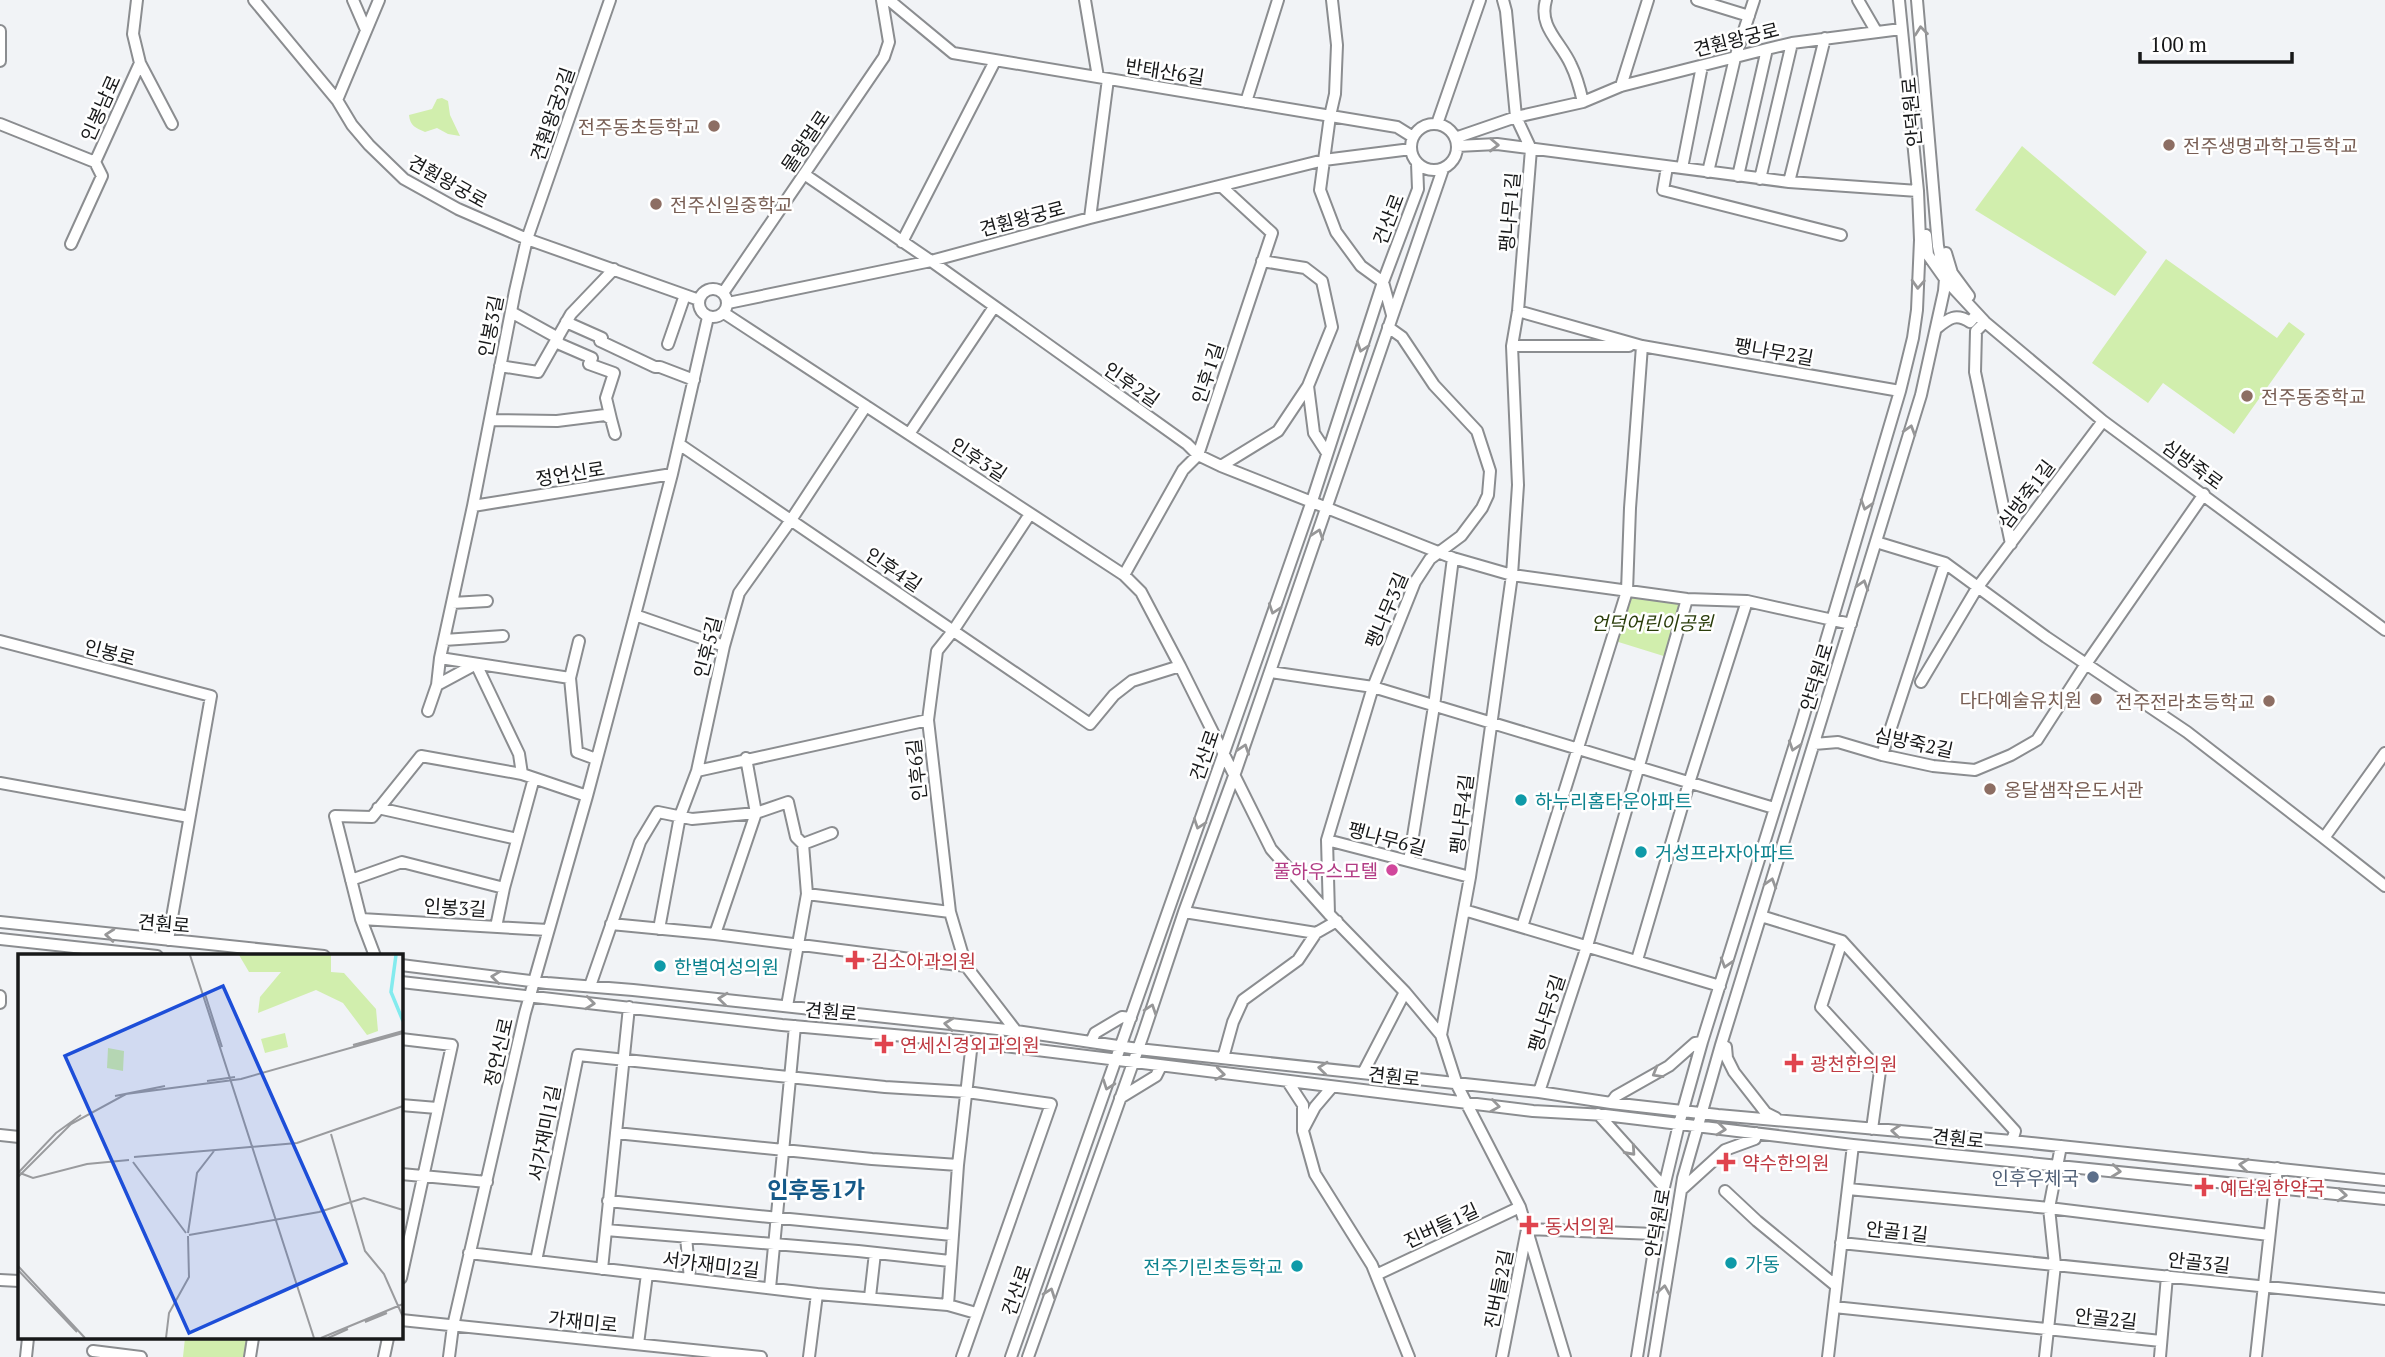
<svg xmlns="http://www.w3.org/2000/svg" width="2385" height="1357" viewBox="0 0 2385 1357" font-family="'PT Serif','Noto Sans KR',serif">
	<rect width="100%" height="100%" fill="#f1f3f6"/>
	<path fill="#d1eead" d="M442,98L448,101L450,115L460,136L448,134L437,128L425,132C416,128 410,126 409,115L432,109L437,99Z
		M2022,146L2147,252L2115,296L1975,210Z
		M2166,259L2277,338L2289,322L2305,334L2234,434L2163,383L2148,403L2092,363Z
		M1629,591L1687,599L1670,658L1612,640Z
		M185,1338H253L250,1357H183Z"/>
	<g fill="none" stroke-linecap="round" stroke-linejoin="round">
		<g stroke="#8b8d90" stroke-width="14">
			<path id="minor" d="M137,0L133,34L140,63L172,124
				M254,0L337,100L352,125L369,145L404,179L458,209L527,239L699,300
				M353,0L366,30
				M889,0L953,53L1397,127L1413,137
				M1085,0L1098,77
				M1332,0L1337,45L1335,94L1330,116L1320,190L1336,232L1361,266L1383,282L1392,315
				M1503,0L1506,11L1516,117L1531,149
				M1546,0C1538,27 1561,42 1571,65C1577,77 1580,89 1583,102
				M1697,0L1749,16
				M1858,0L1876,31
				M0,31V61
				M1621,86L1648,0
				M337,100L379,0
				M1246,102L1278,0
				M0,124L95,162
				M1437,124L1480,0
				M1411 147a23 23 0 1 1 46 0a23 23 0 1 1-46 0Z
				M1455,138L1516,117L1583,102L1621,86L1767,49L1792,43L1901,29
				M1457,146L1497,144L1789,182L1918,191
				M95,162L140,63
				M1667,167L1663,190L1841,235
				M1682,168L1702,66
				M1708,172L1735,58L1754,0
				M804,174L931,261L1187,444L1198,455L1221,466L1453,558L1512,575L1687,599L1747,601L1851,624
				M1738,176L1767,49
				M1760,179L1792,43
				M1789,182L1825,38
				M1090,218L1108,79
				M1926,235L1928,255L1945,279L1985,322L2103,421L2385,630
				M902,242L995,61
				M71,244L102,176L95,162
				M1946,253L1952,273L1969,296
				M1262,261L1305,268L1322,281L1332,327L1308,386L1314,433L1327,453
				M699 303a14 14 0 1 1 28 0a14 14 0 1 1-28 0Z
				M723,293L884,57L889,42L882,0
				M728,303L931,261L1090,218L1324,160L1411,149
				M1518,311L1642,346L1900,391
				M511,312L558,338
				M724,313L1124,575L1141,592L1180,666L1271,849L1329,914L1405,992L1441,1035L1457,1085L1520,1207L1565,1357
				M566,322L602,338L600,341L655,367H660L694,380
				M1985,322L1976,331L1975,372L2011,544
				M1937,328C1949,318 1956,313 1970,322L1977,314
				M555,342L592,358L589,364L614,373L606,398L611,419
				M668,344L685,295
				M1512,346H1629
				M500,366L538,372L571,314L614,269
				M490,420L557,421L605,415L611,419L615,434
				M909,434L994,307
				M679,444L1090,724L1114,695L1132,681L1180,666
				M1221,466L1278,431L1308,386
				M473,506L672,474
				M1876,542L1945,563L2046,637L2187,732L2324,838
				M1124,575L1183,470L1198,455L1272,233L1221,186
				M452,603L487,601
				M635,615L724,646
				M444,640L503,636
				M0,641L211,696L168,940
				M579,641L570,678L577,752L596,759
				M440,658L570,678
				M1270,672L1373,687L1774,808
				M1921,682L1977,588L2103,421
				M437,685L476,664L519,754L522,774
				M428,711L437,685L440,658L473,506L515,291L527,239L610,0
				M1814,744L1838,742L1882,755L1933,766L1975,770L2011,755L2037,740L2086,664L2204,494
				M2385,753L2324,838L2385,886
				M1882,755L1945,563
				M697,771L928,720
				M0,783L189,817
				M378,808L517,839
				M1327,840L1470,877
				M803,844L832,833
				M1409,861L1434,706L1453,558
				M351,880L402,862L504,888
				M807,894L950,912
				M1464,910L1720,986
				M1184,912L1316,933L1337,921
				M1329,914L1327,840L1373,687L1415,582L1430,559L1461,536L1482,508L1488,495L1490,471L1477,431L1434,385L1402,337L1388,327
				M1761,916L1842,941L2015,1131L2012,1141
				M361,919L548,930
				M0,922L324,956
				M611,924L715,934L966,966
				M496,927L504,888L534,778
				M1522,927L1627,591L1630,508L1642,346
				M659,929L680,816L697,771L724,646L739,593L791,520L866,406
				M715,934L756,813L746,758
				M0,939L157,956
				M1842,941L1821,1007L1880,1071L1872,1129
				M375,956L361,919L335,816L372,817L421,756L522,774L587,796
				M1637,960L1689,783L1747,601
				M401,965L547,983L633,990L1016,1031L1138,1049L1539,1092L1611,1103L1718,1115L2012,1141L2385,1180
				M401,982L782,1025L972,1042L1533,1111L1605,1115L1853,1145L2385,1199
				M590,986L640,842L658,812L692,819L756,813L788,802L796,837L803,844L807,894L787,1006
				M0,996V1003
				M1016,1031L966,966L950,912L928,720L937,651L953,631L1030,514
				M1441,1035L1470,877L1512,575L1518,485L1512,346L1518,311L1531,149
				M401,1039L452,1045L401,1278
				M1091,1042L1095,1033L1122,1017L1131,1018
				M1721,1045L1726,1047L1727,1058L1734,1072L1766,1113L1776,1118
				M1223,1058L1233,1022L1243,1000L1298,960L1316,933
				M1363,1073L1405,992
				M1288,1082L1303,1105V1131L1315,1174L1372,1265L1409,1357
				M1539,1092L1587,946L1687,599
				M1120,1098L1156,1076L1161,1066
				M1611,1103L1616,1096L1669,1066L1695,1043L1702,1042
				M401,1105L437,1108
				M1598,1114L1664,1187
				M1304,1128L1315,1107L1332,1087
				M616,1133L872,1159L958,1165
				M0,1135L19,1137
				M401,1174L487,1182
				M1848,1189L2049,1208L2269,1235
				M1681,1190L1725,1150L1755,1139L1756,1133
				M1725,1191L1757,1221L1835,1285
				M608,1201L952,1235
				M606,1230L858,1251L950,1261
				M686,1237L690,1279
				M1841,1243L2385,1299
				M469,1253L817,1294L948,1305L976,1313
				M536,1261L578,1055L885,1087L967,1092L1051,1104L962,1357
				M602,1269L629,1007
				M1376,1275L1520,1207
				M0,1280L19,1281
				M770,1288L795,1026
				M870,1297L875,1253
				M948,1305L958,1165L972,1042
				M1834,1307L2161,1341
				M401,1320L761,1357
				M638,1344L647,1274
				M93,1351L141,1357
				M26,1357L28,1338
				M250,1357L253,1338
				M384,1357L388,1338
				M449,1357L453,1326L525,1013L587,796L635,615L672,474L708,317
				M809,1357L817,1294
				M1011,1357L1246,690L1312,501L1383,282L1418,189L1417,163
				M1028,1357L1143,1035L1184,912L1234,776L1443,169
				M1502,1357L1527,1229L1655,1234
				M1637,1357L1664,1187L1679,1124L1702,1042L1801,725L1900,391L1913,338L1917,310L1920,240L1918,191L1899,0
				M1654,1357L1683,1178L1721,1045L1921,395L1944,291L1945,279L1938,246L1917,0
				M1828,1357L1853,1145
				M2045,1357L2055,1265L2049,1208L2061,1146
				M2160,1357L2167,1276
				M2256,1357L2277,1168"/>
		</g>
		<use href="#minor" stroke="#fff" stroke-width="10"/>
	</g>
	<defs><path id="oneway-chevron" d="M-2-3.5L2.5 0L-2 3.5" fill="none" stroke-width="1.6" stroke-linecap="round" stroke-linejoin="round" transform="scale(1.75)"/></defs>
	<g stroke="#979798">
		<use href="#oneway-chevron" transform="translate(1921 31) rotate(-96)"/>
		<use href="#oneway-chevron" transform="translate(1494 145) rotate(2)"/>
		<use href="#oneway-chevron" transform="translate(1918 284) rotate(93)"/>
		<use href="#oneway-chevron" transform="translate(1362 347) rotate(108)"/>
		<use href="#oneway-chevron" transform="translate(1910 430) rotate(-73)"/>
		<use href="#oneway-chevron" transform="translate(1866 505) rotate(107)"/>
		<use href="#oneway-chevron" transform="translate(1318 534) rotate(-71)"/>
		<use href="#oneway-chevron" transform="translate(1863 585) rotate(-73)"/>
		<use href="#oneway-chevron" transform="translate(1274 609) rotate(109)"/>
		<use href="#oneway-chevron" transform="translate(1794 746) rotate(108)"/>
		<use href="#oneway-chevron" transform="translate(1244 749) rotate(-71)"/>
		<use href="#oneway-chevron" transform="translate(1199 824) rotate(109)"/>
		<use href="#oneway-chevron" transform="translate(1771 883) rotate(-73)"/>
		<use href="#oneway-chevron" transform="translate(110 935) rotate(-175)"/>
		<use href="#oneway-chevron" transform="translate(1726 963) rotate(107)"/>
		<use href="#oneway-chevron" transform="translate(496 977) rotate(-173)"/>
		<use href="#oneway-chevron" transform="translate(723 999) rotate(-174)"/>
		<use href="#oneway-chevron" transform="translate(590 1003) rotate(6)"/>
		<use href="#oneway-chevron" transform="translate(1151 1009) rotate(-71)"/>
		<use href="#oneway-chevron" transform="translate(949 1024) rotate(-174)"/>
		<use href="#oneway-chevron" transform="translate(1323 1068) rotate(-174)"/>
		<use href="#oneway-chevron" transform="translate(1657 1073) rotate(150)"/>
		<use href="#oneway-chevron" transform="translate(1220 1074) rotate(7)"/>
		<use href="#oneway-chevron" transform="translate(1108 1085) rotate(110)"/>
		<use href="#oneway-chevron" transform="translate(1495 1106) rotate(8)"/>
		<use href="#oneway-chevron" transform="translate(1721 1129) rotate(6)"/>
		<use href="#oneway-chevron" transform="translate(1896 1131) rotate(-175)"/>
		<use href="#oneway-chevron" transform="translate(1631 1151) rotate(48)"/>
		<use href="#oneway-chevron" transform="translate(2244 1165) rotate(-174)"/>
		<use href="#oneway-chevron" transform="translate(2116 1171) rotate(6)"/>
		<use href="#oneway-chevron" transform="translate(2342 1195) rotate(5)"/>
		<use href="#oneway-chevron" transform="translate(1664 1290) rotate(-81)"/>
		<use href="#oneway-chevron" transform="translate(1050 1293) rotate(-70)"/>
	</g>
	<g fill="#8d6e63" stroke="#fff" stroke-width="2.5">
		<circle cx="714" cy="126" r="7"/>
		<circle cx="2169" cy="145" r="7"/>
		<circle cx="656" cy="204" r="7"/>
		<circle cx="2247" cy="396" r="7"/>
		<circle cx="2096" cy="699" r="7"/>
		<circle cx="2269" cy="701" r="7"/>
		<circle cx="1990" cy="789" r="7"/>
	</g>
	<g fill="#0f9aa8" stroke="#fff" stroke-width="2.5">
		<circle cx="1521" cy="800" r="7"/>
		<circle cx="1641" cy="852" r="7"/>
		<circle cx="660" cy="966" r="7"/>
		<circle cx="1731" cy="1263" r="7"/>
		<circle cx="1297" cy="1266" r="7"/>
	</g>
	<circle fill="#d1479c" stroke="#fff" stroke-width="2.5" cx="1392" cy="870" r="7"/>
	<g fill="#e0444e" stroke="#fff" stroke-width="2.5">
		<path d="M851.5 949.5h7v7h7v7h-7v7h-7v-7h-7v-7h7z"/>
		<path d="M880.5 1033.5h7v7h7v7h-7v7h-7v-7h-7v-7h7z"/>
		<path d="M1790.5 1052.5h7v7h7v7h-7v7h-7v-7h-7v-7h7z"/>
		<path d="M1722.5 1151.5h7v7h7v7h-7v7h-7v-7h-7v-7h7z"/>
		<path d="M2200.5 1176.5h7v7h7v7h-7v7h-7v-7h-7v-7h7z"/>
		<path d="M1525.5 1214.5h7v7h7v7h-7v7h-7v-7h-7v-7h7z"/>
	</g>
	<circle fill="#5c6f8a" stroke="#fff" stroke-width="2.5" cx="2093" cy="1177" r="7"/>
	<g text-anchor="middle" dominant-baseline="central" stroke-width="5" stroke-linejoin="round" paint-order="stroke">
		<g font-size="19" fill="#171819" stroke="#fff">
			<text transform="translate(1736 39) rotate(-14)">견훤왕궁로</text>
			<text transform="translate(1165 71) rotate(9)">반태산6길</text>
			<text transform="translate(100 108) rotate(-66)">인봉남로</text>
			<text transform="translate(1911 112) rotate(-95)">안덕원로</text>
			<text transform="translate(552 114) rotate(-71)">견훤왕궁2길</text>
			<text transform="translate(805 141) rotate(-56)">물왕멀로</text>
			<text transform="translate(448 181) rotate(29)">견훤왕궁로</text>
			<text transform="translate(1509 212) rotate(-85)">팽나무1길</text>
			<text transform="translate(1022 218) rotate(-15)">견훤왕궁로</text>
			<text transform="translate(1388 219) rotate(-69)">건산로</text>
			<text transform="translate(490 326) rotate(-79)">인봉3길</text>
			<text transform="translate(1774 351) rotate(10)">팽나무2길</text>
			<text transform="translate(1207 373) rotate(-72)">인후1길</text>
			<text transform="translate(1132 384) rotate(35)">인후2길</text>
			<text transform="translate(979 459) rotate(33)">인후3길</text>
			<text transform="translate(2193 464) rotate(36)">심방죽로</text>
			<text transform="translate(570 473) rotate(-9)">정언신로</text>
			<text transform="translate(2026 494) rotate(-53)">심방죽1길</text>
			<text transform="translate(894 569) rotate(34)">인후4길</text>
			<text transform="translate(1386 610) rotate(-67)">팽나무3길</text>
			<text transform="translate(707 647) rotate(-76)">인후5길</text>
			<text transform="translate(110 652) rotate(15)">인봉로</text>
			<text transform="translate(1816 677) rotate(-73)">안덕원로</text>
			<text transform="translate(1914 742) rotate(12)">심방죽2길</text>
			<text transform="translate(1204 755) rotate(-71)">건산로</text>
			<text transform="translate(916 770) rotate(-96)">인후6길</text>
			<text transform="translate(1461 814) rotate(-83)">팽나무4길</text>
			<text transform="translate(1387 838) rotate(15)">팽나무6길</text>
			<text transform="translate(455 907) rotate(3)">인봉3길</text>
			<text transform="translate(164 923) rotate(5)">견훤로</text>
			<text transform="translate(831 1011) rotate(5)">견훤로</text>
			<text transform="translate(1546 1013) rotate(-72)">팽나무5길</text>
			<text transform="translate(498 1052) rotate(-77)">정언신로</text>
			<text transform="translate(1394 1076) rotate(6)">견훤로</text>
			<text transform="translate(544 1133) rotate(-79)">서가재미1길</text>
			<text transform="translate(1958 1138) rotate(6)">견훤로</text>
			<text transform="translate(1657 1223) rotate(-80)">안덕원로</text>
			<text transform="translate(1441 1225) rotate(-25)">진버들1길</text>
			<text transform="translate(1897 1231) rotate(6)">안골1길</text>
			<text transform="translate(2199 1262) rotate(6)">안골3길</text>
			<text transform="translate(711 1264) rotate(7)">서가재미2길</text>
			<text transform="translate(1498 1289) rotate(-79)">진버들2길</text>
			<text transform="translate(1016 1290) rotate(-71)">건산로</text>
			<text transform="translate(2106 1318) rotate(6)">안골2길</text>
			<text transform="translate(583 1321) rotate(6)">가재미로</text>
		</g>
		<g font-size="19" fill="#785e54" stroke="#fff" text-anchor="start">
			<text x="700" y="126" text-anchor="end">전주동초등학교</text>
			<text x="2183" y="145">전주생명과학고등학교</text>
			<text x="670" y="204">전주신일중학교</text>
			<text x="2261" y="396">전주동중학교</text>
			<text x="2082" y="699" text-anchor="end">다다예술유치원</text>
			<text x="2255" y="701" text-anchor="end">전주전라초등학교</text>
			<text x="2004" y="789">옹달샘작은도서관</text>
		</g>
		<g font-size="19" font-style="italic" fill="#2a3d0b" stroke="#fff">
			<text x="1652" y="622">언덕어린이공원</text>
		</g>
		<g font-size="19" fill="#0d838f" stroke="#fff" text-anchor="start">
			<text x="1535" y="800">하누리홈타운아파트</text>
			<text x="1655" y="852">거성프라자아파트</text>
			<text x="674" y="966">한별여성의원</text>
			<text x="1745" y="1263">가동</text>
			<text x="1283" y="1266" text-anchor="end">전주기린초등학교</text>
		</g>
		<g font-size="19" fill="#b23c85" stroke="#fff" text-anchor="end">
			<text x="1378" y="870">풀하우스모텔</text>
		</g>
		<g font-size="19" fill="#be3a42" stroke="#fff" text-anchor="start">
			<text x="871" y="960">김소아과의원</text>
			<text x="900" y="1044">연세신경외과의원</text>
			<text x="1810" y="1063">광천한의원</text>
			<text x="1742" y="1162">약수한의원</text>
			<text x="2220" y="1187">예담원한약국</text>
			<text x="1545" y="1225">동서의원</text>
		</g>
		<g font-size="19" fill="#4e5e75" stroke="#fff" text-anchor="end">
			<text x="2079" y="1177">인후우체국</text>
		</g>
		<g font-size="23" font-weight="bold" fill="#155988" stroke="#fff">
			<text x="816" y="1189">인후동1가</text>
		</g>
	</g>
	<g transform="translate(18 954)">
		<rect width="385" height="385" fill="#f1f3f6"/>
		<path d="M221,1H313V18L326,19L358,55L360,77L349,81L325,49L298,36L240,59L242,43L263,18H231ZM267,79L270,93L247,99L243,85ZM90,94L106,97L105,117L89,114Z" fill="#d1eead"/>
		<path fill="none" stroke="#83ebee" stroke-width="3.5" d="M378,1L373,38L385,67"/>
		<path fill="none" stroke="#9a9b9e" stroke-width="2" d="M172,1L296,384M187,40L204,93M335,91L385,77M189,127L217,123M97,142L147,132M313,180L347,297L366,320L385,363M116,203L279,189L385,152M115,208L168,279M0,219L38,179L63,161M2,219L15,224L69,210L111,206M0,223L53,170L108,140L223,125L385,79M170,279L179,219L196,197M171,281L301,258L346,244L385,256M0,312L67,384M0,316L59,378M347,368L369,359M148,384L151,359L171,323L170,282M303,384L385,350M310,384L330,375"/>
		<path fill="#1d4ed8" fill-opacity="0.15" stroke="#1d4ed8" stroke-width="3.5" d="M205,32L328,309L171,379L47,102Z"/>
		<rect width="385" height="385" fill="none" stroke="#171819" stroke-width="3.5"/>
	</g>
	<path d="M2140 52v10h152v-10" fill="none" stroke="#171819" stroke-width="3.5"/>
	<text x="2150" y="52" font-size="21" fill="#171819" stroke="#ffffff" stroke-width="5" paint-order="stroke">100 m</text>
</svg>
